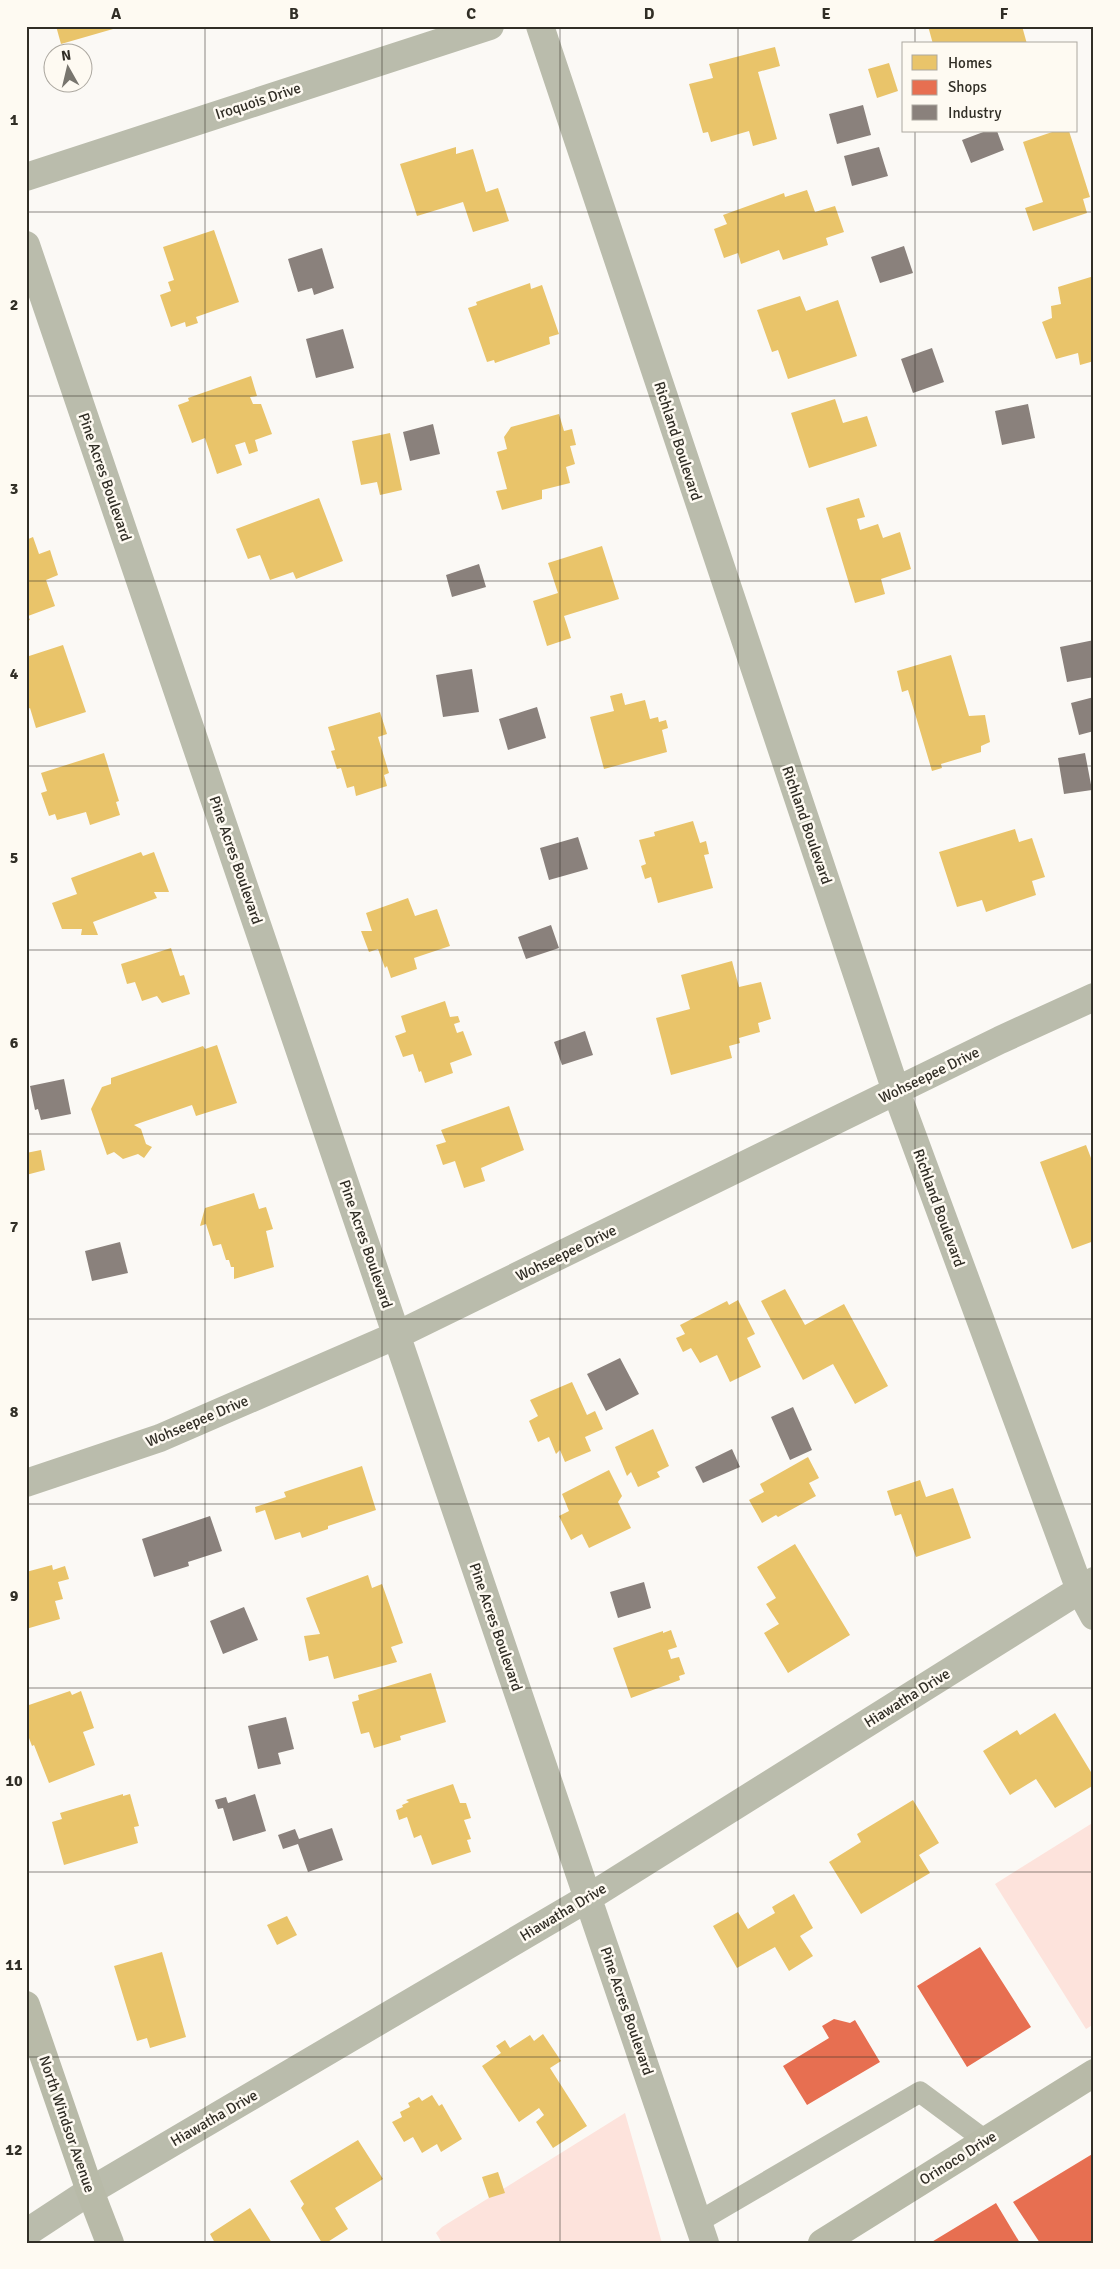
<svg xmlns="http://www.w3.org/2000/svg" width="1120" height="2269" viewBox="0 0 1120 2269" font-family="Signika,sans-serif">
	<rect width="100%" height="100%" fill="#fbf9f5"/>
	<path fill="#fde3dc" d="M1094,1822V2024L1086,2029L995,1884Z
		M625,2113L662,2243H442L436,2233L442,2227Z"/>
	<path fill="#e9c46a" d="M56,26H120V27L61,44Z
		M928,26H1022L1027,44H933Z
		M775,47L780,66L758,72L777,139L753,146L749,131L711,142L708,132L703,133L689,84L713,78L709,64Z
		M889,63L898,91L877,98L868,69Z
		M1055,131H1069L1090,197L1083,199L1087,213L1033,231L1025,208L1043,202L1023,142Z
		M456,147V154L473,149L486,192L498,188L509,221L473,232L463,202L417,216L400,164Z
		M807,190L815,212L835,206L844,232L826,238L828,245L783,260L779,250L741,264L738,253L724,258L714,229L727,224L723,215L784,193L785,197Z
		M214,230L239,302L196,317L198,323L186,327L185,322L171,327L160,295L171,291L168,282L174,280L163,247Z
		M1094,276V361L1080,365L1078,353L1056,359L1042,322L1052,318L1051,306L1061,304L1058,287Z
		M530,283L531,289L542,285L559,334L549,337L550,344L495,363L494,360L487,362L468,308L477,305L476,302Z
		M800,296L806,311L838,300L857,356L788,379L778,350L772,352L757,310Z
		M251,376L257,396L250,397L253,404H261L272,434L255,440L258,451L249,454L245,442L235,445L242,465L217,474L205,438L192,443L178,405L189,401L188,398Z
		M835,399L843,423L867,416L877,446L809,468L791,413Z
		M559,414L564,431L572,429L576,445L570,446L575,464L566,467L570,483L542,490V499L502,510L496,491L507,489L497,452L507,449L504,437L511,427Z
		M390,433L402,490L380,495L377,482L361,485L352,441Z
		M319,498L343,561L296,579L293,572L270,580L260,555L248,559L236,529Z
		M859,498L865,517L857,519L860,530L878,524L883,538L900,532L911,569L881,579L885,594L855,603L826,508Z
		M33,537L39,554L50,550L58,575L46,580L55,606L28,616L30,620L26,621V540Z
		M602,546L619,599L564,616L571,638L547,646L533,601L558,593L548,563Z
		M63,645L86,712L36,728L30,708L26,710V657Z
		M951,655L969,716L985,715L990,742L981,746V752L941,764L942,768L932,771L908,690L902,692L897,671Z
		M622,693L625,705L645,700L650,719L658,717L659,722L666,720L668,728L662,730L667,752L604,769L590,717L614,711L610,696Z
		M380,712L387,734L378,737L389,773L384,775L387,786L356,796L354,786L347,788L341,768L337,769L331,751L335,750L328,727Z
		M104,753L119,801L116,802L120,815L90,825L86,812L57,820L55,814L49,816L41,793L47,791L41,773Z
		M693,821L700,843L706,841L709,854L704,855L713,888L658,903L651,877L645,879L641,866L646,864L639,840L655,836L654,832Z
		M1015,829L1019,842L1032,838L1045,877L1032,881L1036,895L986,912L982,900L957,907L939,852Z
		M141,852L143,856L154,852L169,892H154L157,898L93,922L98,935H81L82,929H62L52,903L77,894L71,878Z
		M408,898L415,916L437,909L450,946L414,958L417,969L391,978L387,966L385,968L378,949L369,952L361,931H372L366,913Z
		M171,948L180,976L184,975L190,994L162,1003L157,996L142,1001L135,982L127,984L121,964Z
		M732,961L739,987L761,982L771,1019L758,1023L760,1032L739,1038L740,1043L729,1046L732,1058L671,1075L656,1018L690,1009L681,975Z
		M445,1001L450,1017L458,1016L460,1022L454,1024L457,1033L463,1031L472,1055L450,1063L453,1073L425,1083L421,1071L419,1072L413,1054L403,1057L395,1036L406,1032L401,1016Z
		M217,1045L237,1103L196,1116L192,1105L134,1125L141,1129L146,1144L152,1147L144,1158L138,1154L123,1159L114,1152L107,1155L91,1109L102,1087L111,1084V1078L203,1046L205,1049Z
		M509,1106L524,1150L481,1168L485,1181L464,1188L455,1161L443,1165L436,1145L446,1142L441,1130Z
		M1086,1145L1091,1158L1094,1157V1241L1072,1249L1040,1162Z
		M41,1150L45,1170L26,1175V1153Z
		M254,1193L259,1209L266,1207L273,1229L266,1231L274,1267L234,1279V1267H231L229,1260H226L221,1244L213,1246L206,1224L200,1226L205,1208Z
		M785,1289L805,1325L844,1304L888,1386L855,1404L833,1364L803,1380L761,1301Z
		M738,1300L755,1334L747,1338L761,1367L730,1382L717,1355L700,1363L691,1348L683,1352L676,1338L685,1334L680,1325L727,1301L729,1305Z
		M572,1382L587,1415L595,1411L603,1429L585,1437L591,1451L565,1462L560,1450L556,1454L549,1437L538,1442L529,1421L538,1416L530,1400Z
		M653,1429L669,1466L657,1472L660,1477L638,1487L631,1472L627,1476L615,1447Z
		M808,1457L819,1478L809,1483L816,1496L778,1517L776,1515L762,1523L749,1500L764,1492L760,1484Z
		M362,1466L376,1510L328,1526V1529L302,1538L300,1532L275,1540L265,1510L256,1513L255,1507L286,1497L284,1492Z
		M609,1470L622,1496L618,1502L631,1528L589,1548L582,1534L571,1540L559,1516L569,1511L562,1494Z
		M920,1480L926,1497L953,1488L971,1538L916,1557L901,1514L895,1516L887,1491Z
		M795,1544L850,1635L788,1673L764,1633L779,1624L766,1604L776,1598L757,1567Z
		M52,1565L53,1570L65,1566L69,1579L58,1582L63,1599L55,1601L60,1619L26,1629V1572Z
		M368,1575L372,1588L382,1584L403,1643L391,1647L397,1662L334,1679L328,1656L309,1661L304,1636L320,1634L306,1598Z
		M671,1630L677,1647L668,1650L671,1659L679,1657L685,1674L679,1676L680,1680L631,1698L613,1648L663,1631V1633Z
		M431,1673L446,1722L400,1736L401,1740L374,1748L369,1732L361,1734L352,1702L359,1700L358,1695Z
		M70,1691L72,1695L81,1691L94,1728L83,1732L95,1765L49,1783L34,1745L32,1746L26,1730V1706Z
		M1055,1713L1094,1777V1785L1055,1808L1036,1779L1010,1795L983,1751L1017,1730L1020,1735Z
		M453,1784L460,1803H466L471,1818L464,1820L471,1839L467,1840L471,1852L432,1865L421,1835L414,1838L407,1817L399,1820L396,1810L403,1807L402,1805L409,1802L406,1800Z
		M123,1794V1796L130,1794L139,1826L134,1827L138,1843L64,1865L52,1822L62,1819L60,1813Z
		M913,1800L939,1843L919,1855L930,1873L861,1914L829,1862L861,1842L857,1834Z
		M794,1894L813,1928L800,1936L813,1956L789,1971L775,1947L737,1968L713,1926L738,1912L748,1929L775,1913L772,1907Z
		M287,1916L297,1935L277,1945L267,1925Z
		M162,1952L186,2037L150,2048L147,2038L137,2041L114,1966Z
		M543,2034L561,2061L550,2068L587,2126L553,2148L536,2122L544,2115L539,2108L519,2122L482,2066L501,2053L496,2046L505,2040L510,2048L530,2035L534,2041Z
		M432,2095L439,2106L442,2104L462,2139L441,2152L437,2144L422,2153L413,2137L404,2142L392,2122L402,2117L400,2112L410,2107L408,2103L419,2097L422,2101Z
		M358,2140L383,2179L335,2208L348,2229L326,2243H322L301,2208L304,2204L290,2181Z
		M498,2172L505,2193L489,2198L482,2177Z
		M250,2208L272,2243H215L210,2234Z"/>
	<path fill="#e76f51" d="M980,1947L1031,2027L967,2067L917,1986Z
		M834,2019L850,2023L855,2020L880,2062L807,2105L783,2066L829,2038L822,2026Z
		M1094,2153V2243H1040L1013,2202Z
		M996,2203L1020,2243H930Z"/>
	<path fill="#8a817c" d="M863,105L871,135L837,144L829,114Z
		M986,131H997L1004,150L971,163L962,140Z
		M879,147L888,176L852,186L844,156Z
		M904,246L913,273L880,283L871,257Z
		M322,248L334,288L314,295L312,288L298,292L288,259Z
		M343,329L354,368L316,378L306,339Z
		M932,348L944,382L913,393L901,359Z
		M1028,404L1035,438L1002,445L995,411Z
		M433,424L440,454L410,461L403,432Z
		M479,564L486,587L452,597L446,575Z
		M1094,640V677L1067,682L1060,647Z
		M472,669L479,712L443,717L436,675Z
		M1094,697V731L1079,735L1071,703Z
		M537,707L546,738L508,750L499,719Z
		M1085,753L1092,790L1064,794L1058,758Z
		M578,837L588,869L549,880L540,848Z
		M551,925L559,948L526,959L518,937Z
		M585,1031L593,1055L562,1065L554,1042Z
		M64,1079L71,1114L41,1120L38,1109L35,1110L30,1086Z
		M120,1242L128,1273L92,1281L85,1251Z
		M620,1358L639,1394L606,1411L587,1374Z
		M793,1407L812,1450L790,1460L771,1417Z
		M732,1449L740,1467L703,1483L695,1467Z
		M210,1516L222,1551L188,1562L189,1566L154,1577L142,1539Z
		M644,1582L651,1608L618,1618L610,1592Z
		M244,1607L258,1640L223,1654L210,1621Z
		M286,1717L294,1749L278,1753L281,1764L258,1769L248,1726Z
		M255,1794L266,1831L233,1841L223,1808L218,1809L215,1800L226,1797L228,1803Z
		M332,1828L343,1860L308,1872L298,1844L283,1849L278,1835L295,1829L299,1839Z"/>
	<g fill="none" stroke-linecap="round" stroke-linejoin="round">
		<path stroke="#babcac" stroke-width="21" d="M698,2222L920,2092L986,2141"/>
		<path stroke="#babcac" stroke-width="28" d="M540,26L896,1091L1080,1590L1094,1616
			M26,177L490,26
			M26,245L705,2243
			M26,1483L160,1438L397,1335L1000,1040L1094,997
			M26,2233L90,2191L588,1898L1094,1581"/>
		<path stroke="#b8baa8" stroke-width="28" d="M26,2005L90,2191L110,2243
			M822,2243L1094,2073"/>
	</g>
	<path fill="none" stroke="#312e26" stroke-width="1" stroke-opacity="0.55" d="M205,26V2243M382,26V2243M560,26V2243M738,26V2243M915,26V44M915,131V2243M26,212H1094M26,396H1094M26,581H1094M26,766H1094M26,950H1094M26,1134H1094M26,1319H1094M26,1504H1094M26,1688H1094M26,1872H1094M26,2057H1094"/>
	<g text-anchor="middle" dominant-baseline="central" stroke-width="5" stroke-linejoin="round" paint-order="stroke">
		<g font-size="15" fill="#312e26" stroke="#fefaf2">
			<text transform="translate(258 101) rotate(-18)">Iroquois Drive</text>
			<text transform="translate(678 441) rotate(72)">Richland Boulevard</text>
			<text transform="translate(105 477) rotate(71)">Pine Acres Boulevard</text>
			<text transform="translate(807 825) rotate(71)">Richland Boulevard</text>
			<text transform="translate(236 860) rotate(71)">Pine Acres Boulevard</text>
			<text transform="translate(929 1075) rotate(-26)">Wohseepee Drive</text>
			<text transform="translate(939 1208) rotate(70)">Richland Boulevard</text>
			<text transform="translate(366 1244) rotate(71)">Pine Acres Boulevard</text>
			<text transform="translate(566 1253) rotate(-26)">Wohseepee Drive</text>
			<text transform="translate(197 1421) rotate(-23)">Wohseepee Drive</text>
			<text transform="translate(496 1627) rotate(71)">Pine Acres Boulevard</text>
			<text transform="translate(907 1698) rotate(-32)">Hiawatha Drive</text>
			<text transform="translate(563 1912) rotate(-31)">Hiawatha Drive</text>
			<text transform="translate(627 2011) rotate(71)">Pine Acres Boulevard</text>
			<text transform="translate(214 2118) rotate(-30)">Hiawatha Drive</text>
			<text transform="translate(67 2124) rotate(71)">North Windsor Avenue</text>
			<text transform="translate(958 2158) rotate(-32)">Orinoco Drive</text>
		</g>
	</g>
	<rect width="1120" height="2269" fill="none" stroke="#fefaf2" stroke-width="55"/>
	<rect x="902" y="42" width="175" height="90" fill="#fefaf2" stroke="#aca8a0"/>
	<rect x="912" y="55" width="25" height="15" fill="#e9c46a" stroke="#aca8a0"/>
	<text x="948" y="68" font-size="15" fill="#312e26">Homes</text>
	<rect x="912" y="80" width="25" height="15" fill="#e76f51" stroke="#aca8a0"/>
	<text x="948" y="92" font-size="15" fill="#312e26">Shops</text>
	<rect x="912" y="105" width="25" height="15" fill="#8a817c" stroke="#aca8a0"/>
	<text x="948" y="118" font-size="15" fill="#312e26">Industry</text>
	<g transform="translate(68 68) rotate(352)"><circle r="24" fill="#fefaf2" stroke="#aca8a0"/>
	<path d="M0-4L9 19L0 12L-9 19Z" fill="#78756e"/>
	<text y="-8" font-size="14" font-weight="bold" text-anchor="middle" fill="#312e26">N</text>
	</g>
	<rect x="28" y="28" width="1064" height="2214" fill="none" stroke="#312e26" stroke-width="2"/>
	<g font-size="16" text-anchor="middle" font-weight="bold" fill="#312e26">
		<text x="116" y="19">A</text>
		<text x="294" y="19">B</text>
		<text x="471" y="19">C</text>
		<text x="649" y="19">D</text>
		<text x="826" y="19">E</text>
		<text x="1004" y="19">F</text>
		<text x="14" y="125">1</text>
		<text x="14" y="310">2</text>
		<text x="14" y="494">3</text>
		<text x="14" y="679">4</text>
		<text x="14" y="863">5</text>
		<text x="14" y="1048">6</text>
		<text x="14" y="1232">7</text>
		<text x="14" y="1417">8</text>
		<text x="14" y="1601">9</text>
		<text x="14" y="1786">10</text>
		<text x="14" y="1970">11</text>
		<text x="14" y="2155">12</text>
	</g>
</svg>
